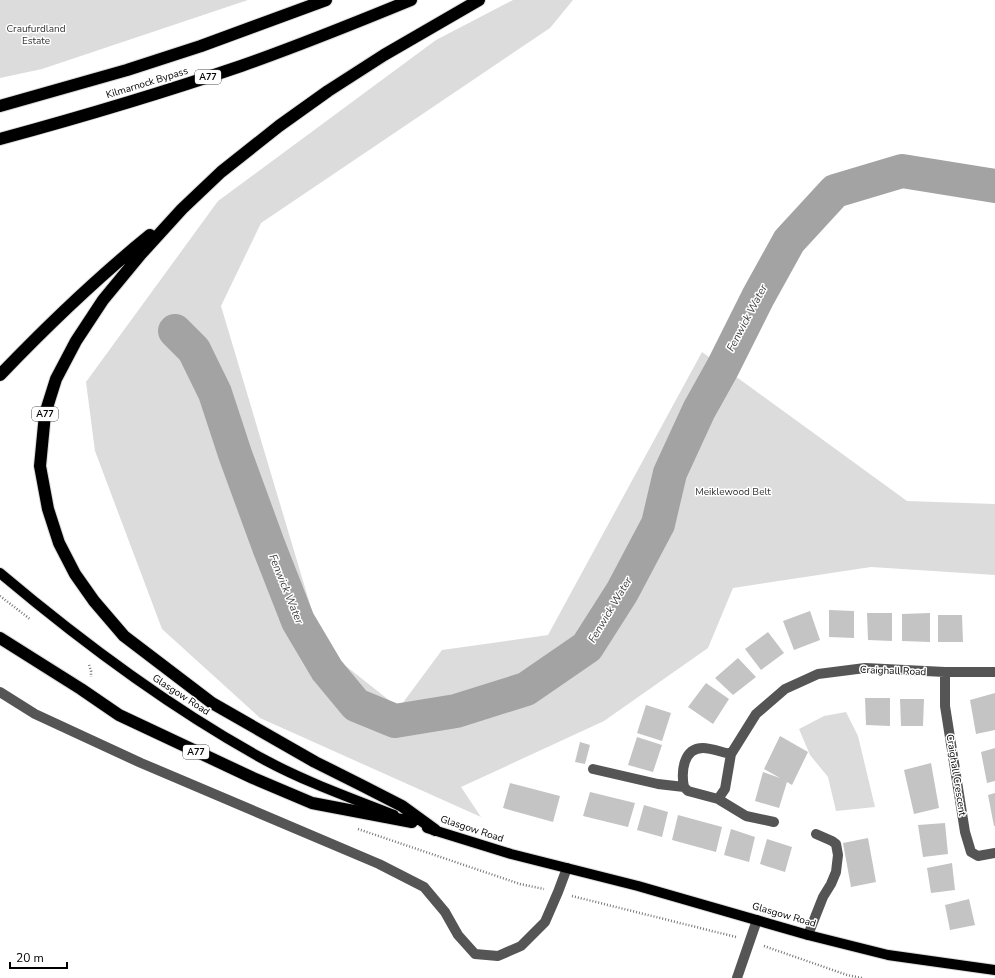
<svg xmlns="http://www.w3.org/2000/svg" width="995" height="978" viewBox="0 0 995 978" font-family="'Nunito Sans',sans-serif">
	<rect width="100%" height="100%" fill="#fff"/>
	<path fill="#dcdcdc" d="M0,0H248L42,69L0,78Z
		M513,0H573L550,28L261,223L221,306L323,648L399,708L442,650L548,635L702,352L907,501L995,504V575L871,567L733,588L708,648L604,721L461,787L481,817L260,718L162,629L95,451L86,382L218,201L436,40Z
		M846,712L858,736L875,807L836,811L828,777L810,755L799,729L824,716Z"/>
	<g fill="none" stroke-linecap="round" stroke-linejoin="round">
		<path stroke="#a3a3a3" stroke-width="34" d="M175,331L194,350L215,393L235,454L269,547L298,621L327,670L356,705L395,721L456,711L526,689L587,647L622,592L658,524L670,473L699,410L723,367L758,297L789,241L835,191L902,171L995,186"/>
	</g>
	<path fill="#c4c4c4" d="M829,610L854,611V638L829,637Z
		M810,611L820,640L794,650L783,621Z
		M867,613H892V641L868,640Z
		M930,613V642L902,641V614Z
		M938,615H962L963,642H938Z
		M768,632L784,653L761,670L745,649Z
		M738,658L756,677L733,695L715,678Z
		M706,683L729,699L713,724L688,707Z
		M995,693V730L976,734L970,700Z
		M865,698H890V726L866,725Z
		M900,699H924L923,726H901Z
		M646,705L671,713L662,741L637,733Z
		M780,736L808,752L792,785L787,782L779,808L755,801L763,772L780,778L764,769Z
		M637,737L662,745L653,772L628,765Z
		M580,742L590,745L585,764L575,762Z
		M995,748V781L987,783L981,752Z
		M931,763L939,808L914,814L904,770Z
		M510,783L560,796L553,822L503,808Z
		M590,792L635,803L628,827L583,816Z
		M995,793V826H994L988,795Z
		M644,805L668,812L662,837L637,830Z
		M678,815L722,827L716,852L672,840Z
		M945,823L948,854L923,857L918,825Z
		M731,829L755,837L749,862L724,855Z
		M868,838L876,882L851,887L843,843Z
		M767,839L792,847L785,872L760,864Z
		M952,863L955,890L931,893L927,868Z
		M969,899L975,925L950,930L945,905Z"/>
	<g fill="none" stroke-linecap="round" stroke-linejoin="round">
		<g stroke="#dbdbdb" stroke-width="12">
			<path id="major" d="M0,573C83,643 170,708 265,760C306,782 351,798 394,815
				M427,828L511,854L638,886L808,935L888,955L995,970"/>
		</g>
		<g stroke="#dbdbdb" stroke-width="14">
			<path id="highway" d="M0,106L127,70L201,46L326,0
				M0,139C81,117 162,93 241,66C298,46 355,23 411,0
				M0,375C47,326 97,278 150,235
				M0,638L81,689L119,715L253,778L312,803L412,822
				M435,830L402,806L361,785L315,762L212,703L124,636L94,601L75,574L59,543L48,509L40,466L45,414L56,379L76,341L103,300L141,254L182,209L221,172L279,126L328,91L384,55L479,0"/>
		</g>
		<path stroke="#777" stroke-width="2.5" stroke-dasharray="1 2" stroke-linecap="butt" d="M0,596L30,619
			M89,665L91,671V677
			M358,829L520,884L544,889
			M572,896L736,937
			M764,946L847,975L862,978"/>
		<path stroke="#555" stroke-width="10" d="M945,672V706L965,832L971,852L978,856L995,853
			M0,692L35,714L141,763L379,864L424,887L445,912L458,935L475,954L498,956L521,946L545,922L558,892L567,868
			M731,754C724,753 711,748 703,748C683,748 681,772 684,787L688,791L718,799L725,789L731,754L756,714L785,689L818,674L865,668L945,672H995
			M593,769L658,784L684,787
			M718,799L746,816L774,822
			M808,935L823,897L831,884L836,872L838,855L836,844L832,841L816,834
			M737,978L757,920"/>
		<use href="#major" stroke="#000" stroke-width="10"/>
		<use href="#highway" stroke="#000" stroke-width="12"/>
	</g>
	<g text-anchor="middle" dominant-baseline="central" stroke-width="3" stroke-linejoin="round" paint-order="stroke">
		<g fill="#fff" stroke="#4c4c4c" stroke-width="1">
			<rect x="195" y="70" width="26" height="14" rx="3"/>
			<rect x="32" y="407" width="26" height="14" rx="3"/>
			<rect x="183" y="745" width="26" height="14" rx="3"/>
		</g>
		<g font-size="9" font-weight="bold" fill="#000">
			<text x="208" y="77">A77</text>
			<text x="45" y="414">A77</text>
			<text x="196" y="752">A77</text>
		</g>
		<g font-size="10" fill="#333" stroke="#fff">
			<text x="36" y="29">Craufurdland<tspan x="36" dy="12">Estate</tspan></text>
			<text x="733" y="492">Meiklewood Belt</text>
		</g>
		<g font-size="10" fill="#000" stroke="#fff">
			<text transform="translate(147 83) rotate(-17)">Kilmarnock Bypass</text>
			<text transform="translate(893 671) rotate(2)">Craighall Road</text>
			<text transform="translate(181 695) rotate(33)">Glasgow Road</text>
			<text transform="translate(956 775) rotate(81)">Craighall Crescent</text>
			<text transform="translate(472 829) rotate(18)">Glasgow Road</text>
			<text transform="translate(784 915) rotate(16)">Glasgow Road</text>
		</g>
		<g font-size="11" font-style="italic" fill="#444" stroke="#fff">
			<text transform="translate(747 318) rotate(-62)">Fenwick Water</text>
			<text transform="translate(286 589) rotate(68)">Fenwick Water</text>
			<text transform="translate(610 610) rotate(-59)">Fenwick Water</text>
		</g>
	</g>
	<path d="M10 962v6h57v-6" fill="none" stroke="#000000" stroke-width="2"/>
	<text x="16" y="962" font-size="12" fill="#000000" stroke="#ffffff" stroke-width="3" paint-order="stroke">20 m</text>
</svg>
